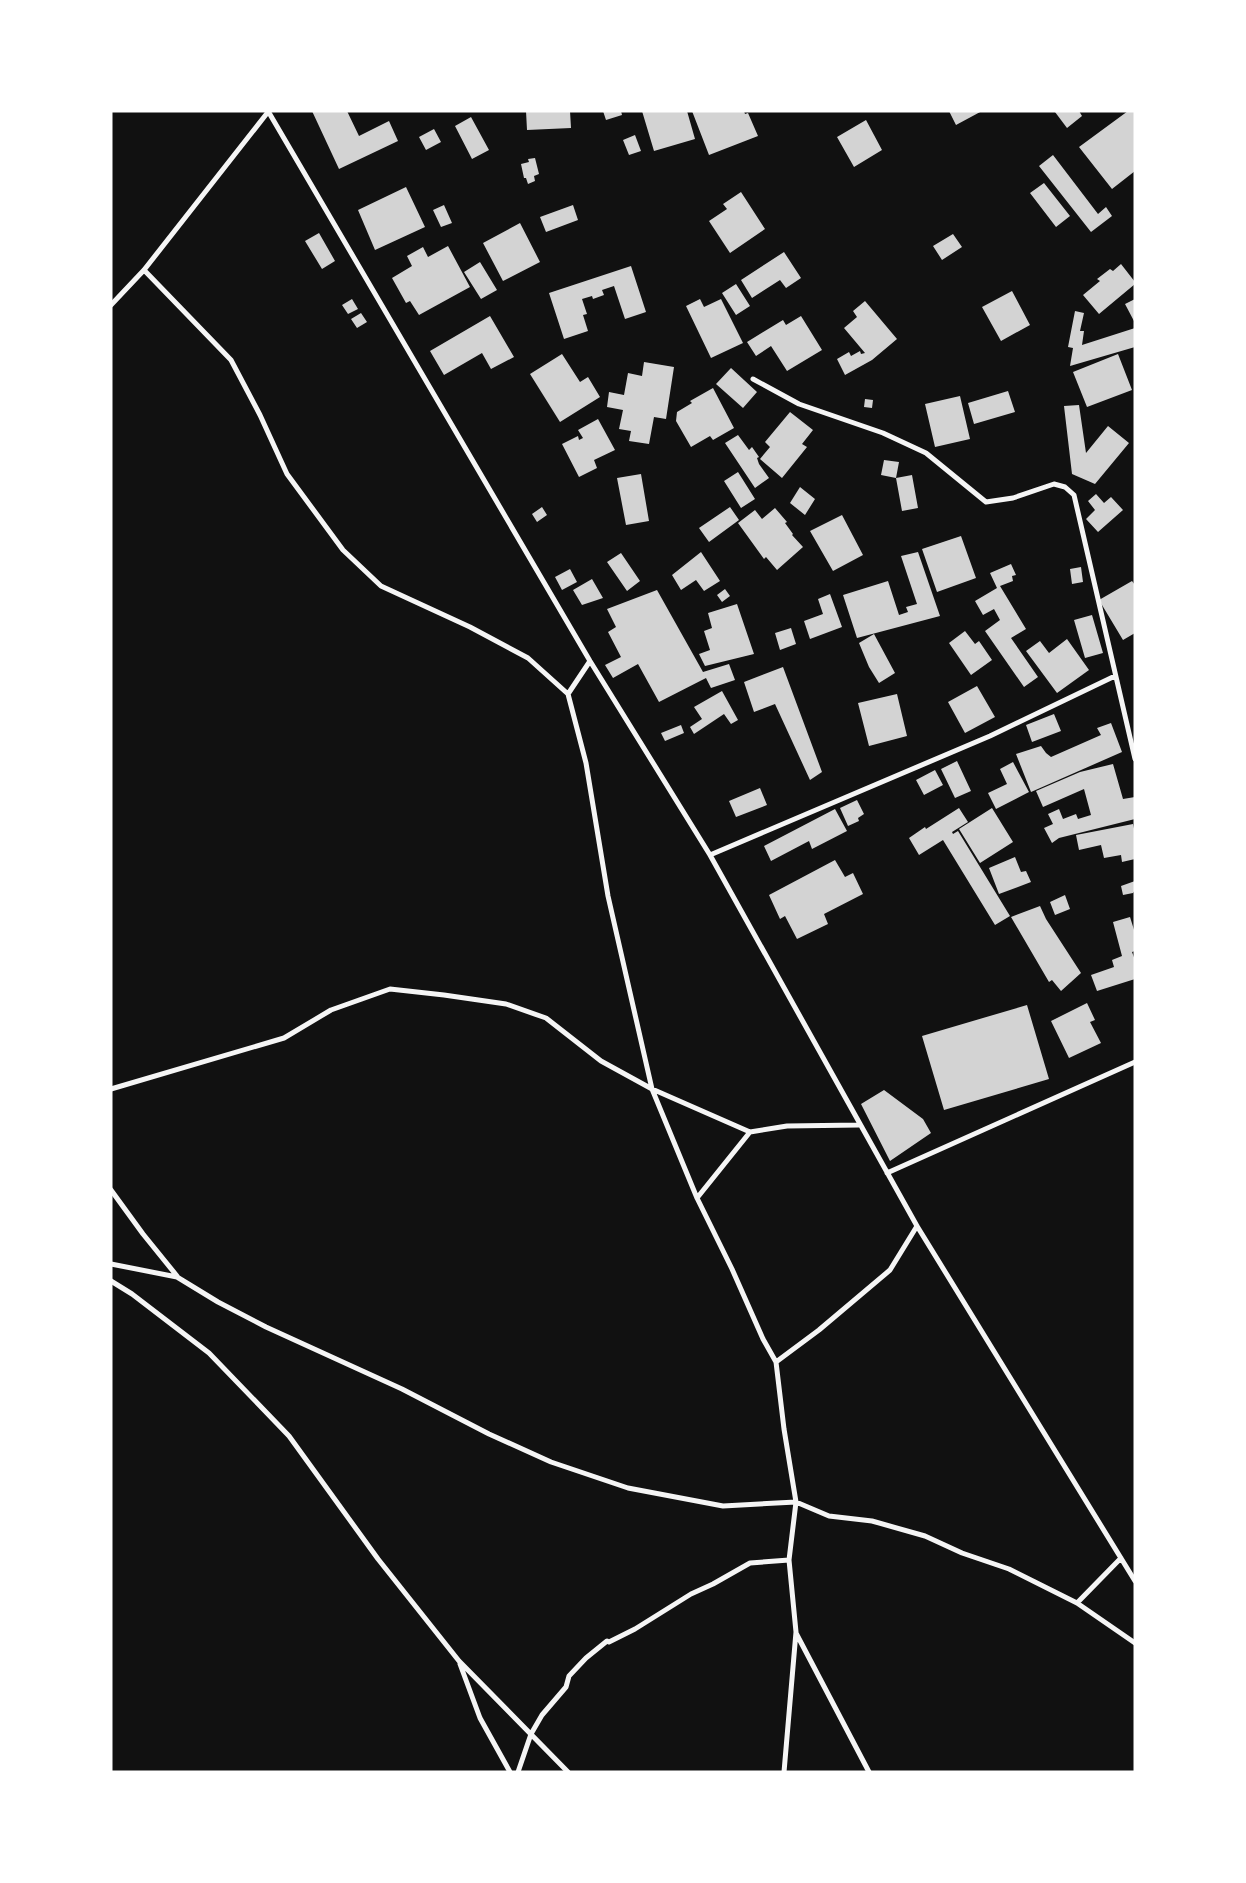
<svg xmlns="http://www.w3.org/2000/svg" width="1246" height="1883" viewBox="0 0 1246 1883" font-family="Figtree,sans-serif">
	<rect width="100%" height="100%" fill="#111"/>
	<path fill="#d3d3d3" d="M312,111H347L359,136L389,121L398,141L339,169Z
		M526,111H570L571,128L527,130Z
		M603,111H621L622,115L606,120Z
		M642,111H687L695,139L654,151Z
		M692,111H744L745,114L748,113L758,136L709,155Z
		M949,111H982L956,125Z
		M1056,111H1079L1082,116L1067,128L1055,112Z
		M1128,111H1135V171L1112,189L1079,147Z
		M471,117L489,150L472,159L455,126Z
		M866,120L882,150L854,167L837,137Z
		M434,129L441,142L426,150L419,137Z
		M635,135L641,151L629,155L623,140Z
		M1053,155L1098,214L1106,207L1112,216L1091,232L1039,166Z
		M535,158L539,174L534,176L535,181L528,184L526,178H524L521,164L529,162L528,159Z
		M1044,183L1070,216L1056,227L1030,193Z
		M406,187L425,227L375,250L358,210Z
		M741,192L765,229L730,253L709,221L727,209L723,204Z
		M444,205L452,223L441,227L433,210Z
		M573,205L578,220L546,232L540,217Z
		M520,223L540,262L503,281L483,243Z
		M319,233L335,261L322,269L305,241Z
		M953,234L962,247L942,260L933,246Z
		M448,246L470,287L419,315L410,301L406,303L392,278L412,266L407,256L423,247L428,257Z
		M784,252L801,278L786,288L780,280L752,298L741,280Z
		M480,262L497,290L481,299L464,272Z
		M1121,264L1135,282V284L1099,314L1083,295L1100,281L1097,279L1110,269L1113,271Z
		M631,266L646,312L625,319L614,286L602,290L604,295L593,299L592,296L582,299L587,314L583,315L588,331L564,339L549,293Z
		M736,284L750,306L736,315L722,293Z
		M1012,291L1030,325L1001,341L982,307Z
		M352,299L358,309L348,314L342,305Z
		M700,299L704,307L721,299L743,343L711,358L686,306Z
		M1135,299V323L1125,304Z
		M865,301L897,339L872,360L845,375L837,359L849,352L851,356L860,351L861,354L865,353L844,328L857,317L853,311Z
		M1075,311L1084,313L1080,331H1084L1082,345L1135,328V347L1070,366L1073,348L1068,347Z
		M361,313L367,322L357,328L351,319Z
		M490,316L514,357L491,369L482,353L444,375L430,351Z
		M801,316L822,350L787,371L771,346L756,356L747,342L783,320L786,325Z
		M562,354L580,382L588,377L600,397L560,422L530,374Z
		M1118,354L1132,390L1087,407L1073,372Z
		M644,362L674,367L666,419L654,417L649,444L629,441L631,431L619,429L623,410L607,407L609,392L624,395L628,373L642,376Z
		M731,368L757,392L743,408L716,384Z
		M713,388L734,428L713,440L710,436L691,447L676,421L677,412L692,403L690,401Z
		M1008,391L1015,412L974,424L968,403Z
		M960,396L970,439L935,447L925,404Z
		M865,399L873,400L872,408L864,407Z
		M1079,405L1086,453L1108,426L1129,443L1095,484L1072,474L1064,406Z
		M790,412L813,430L802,444L807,447L782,478L760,459L770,447L765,442Z
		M598,419L615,450L594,460L597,468L579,477L562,444L578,436L579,440L583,438L578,430Z
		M738,435L749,450L752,447L759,457L757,458L759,464L769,478L755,488L725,443Z
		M884,460L899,462L896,478L881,475Z
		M738,472L755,499L741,508L724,481Z
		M641,474L649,521L626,525L617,478Z
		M912,475L918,508L902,511L896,478Z
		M800,487L815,499L805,515L790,503Z
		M1096,494L1104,503L1111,497L1123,510L1098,532L1086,519L1095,510L1088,501Z
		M542,507L547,515L537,522L532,514Z
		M730,507L739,520L709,542L699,528Z
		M775,508L787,522L785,523L793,534L792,535L803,547L777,570L766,557L764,559L738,523L755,510L762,519Z
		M842,515L863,555L833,571L810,531Z
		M961,536L976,578L937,592L922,549Z
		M701,552L720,581L704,591L696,580L681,590L672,575Z
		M918,552L940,616L857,638L843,595L888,581L899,615L908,612L906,607L917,604L901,556Z
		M621,553L640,581L627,591L607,562Z
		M1011,564L1016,575L1012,576L1013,581L1000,586L1026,629L1011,638L1038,677L1024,687L985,631L1000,620L994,609L983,615L975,601L997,588L990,573Z
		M1081,567L1083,582L1072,584L1070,569Z
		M570,569L577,582L562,590L555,577Z
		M592,579L603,598L582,605L573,590Z
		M1132,581L1135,585V633L1123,640L1099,600Z
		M725,589L730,596L722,602L717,595Z
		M657,590L703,672L729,664L735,680L711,688L706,678L659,702L638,664L613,678L605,665L621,657L608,632L616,627L607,609Z
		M830,594L842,627L810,639L804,621L823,614L818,599Z
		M737,604L754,654L705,666L699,654L710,650L704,631L712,628L708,613Z
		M1092,615L1103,653L1085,658L1074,620Z
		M791,628L796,644L780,650L775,633Z
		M965,631L975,644L979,641L992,660L971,675L949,643Z
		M874,634L895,673L879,683L869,667L859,643Z
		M1067,639L1089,670L1057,693L1026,651L1040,641L1049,653Z
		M783,667L822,772L810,780L775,704L754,712L744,682Z
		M977,686L995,717L965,733L948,702Z
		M722,691L738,720L731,724L724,714L694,734L690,727L702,719L694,707Z
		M897,694L907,736L869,746L858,703Z
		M1054,714L1061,731L1032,742L1026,725Z
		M1111,723L1122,752L1031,792L1016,754L1041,746L1046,753L1051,757L1101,735L1097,728Z
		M681,725L684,733L665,741L661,733Z
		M957,761L971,791L955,798L941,769Z
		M1013,762L1029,792L996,809L988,793L1007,784L1000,769Z
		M1113,764L1123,799L1135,797V819L1059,838L1052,843L1044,828L1053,824L1048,814L1059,809L1063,819L1076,814L1078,819L1091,815L1084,789L1043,807L1036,791L1080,772Z
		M935,770L943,785L924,795L916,780Z
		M760,788L767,805L736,817L729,801Z
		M857,800L864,814L858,818L859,821L848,826L840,808Z
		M959,808L968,822L952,832L953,834L958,831L1010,916L995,925L943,840L919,855L909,838L925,827L926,829Z
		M992,808L1013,842L980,863L959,829Z
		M835,809L847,831L812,849L809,841L771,861L764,846Z
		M1133,824L1135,833V859L1122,862L1121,855L1104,858L1101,845L1079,850L1076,835Z
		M1015,857L1021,872L1026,871L1031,882L999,894L989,868Z
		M835,860L845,877L853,873L863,894L824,914L828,924L797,939L785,916L780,919L769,895Z
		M1135,881V890L1133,893L1123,895L1121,886Z
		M1065,895L1070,909L1055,915L1050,902Z
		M1040,906L1046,919L1081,973L1061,991L1052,980L1049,982L1011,917Z
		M1130,917L1135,933V951L1132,952L1135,960V979L1097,991L1091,975L1114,967L1112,960L1122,956L1113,922Z
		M1087,1003L1095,1020L1090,1022L1101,1043L1069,1058L1051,1021Z
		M1027,1005L1049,1079L944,1110L922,1036Z
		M884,1090L923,1119L931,1133L890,1161L861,1104Z"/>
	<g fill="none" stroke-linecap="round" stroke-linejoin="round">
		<path stroke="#f5f5f5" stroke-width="5" d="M268,111L590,661L710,855L917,1226L1135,1581
			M144,270L231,360L260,415L287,474L343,550L381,586L470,627L528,658L568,694
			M111,305L144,270L268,112
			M753,379L799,404L883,433L926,453L986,502L1013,498L1054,484L1065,487L1074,495L1135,759
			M590,661L568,694L586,763L608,896L652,1089L697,1198L732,1269L763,1339L776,1362L784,1429L796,1502L789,1560L796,1632L784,1772
			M710,855L990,736L1115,676
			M111,1089L284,1038L331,1010L390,989L444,995L506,1004L546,1018L601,1061L652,1089L750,1132L787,1126L859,1125
			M887,1173L1135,1062
			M111,1190L143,1234L177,1276
			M697,1198L750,1132
			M111,1264L177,1277L218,1302L266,1327L402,1389L489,1434L551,1462L628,1488L723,1506L796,1502L829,1516L872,1521L925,1536L962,1553L1009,1569L1077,1603L1135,1643
			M111,1281L132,1294L209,1353L289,1436L378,1559L459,1661L568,1772
			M776,1362L819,1330L890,1270L917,1226
			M1077,1603L1121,1558
			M796,1633L869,1772
			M460,1664L480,1718L510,1772
			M518,1772L531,1734L542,1715L566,1687L569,1676L586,1658L607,1641L609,1642L635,1629L691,1594L713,1584L750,1563L789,1560"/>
	</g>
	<rect width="1246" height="1883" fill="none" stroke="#ffffff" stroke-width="225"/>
</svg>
